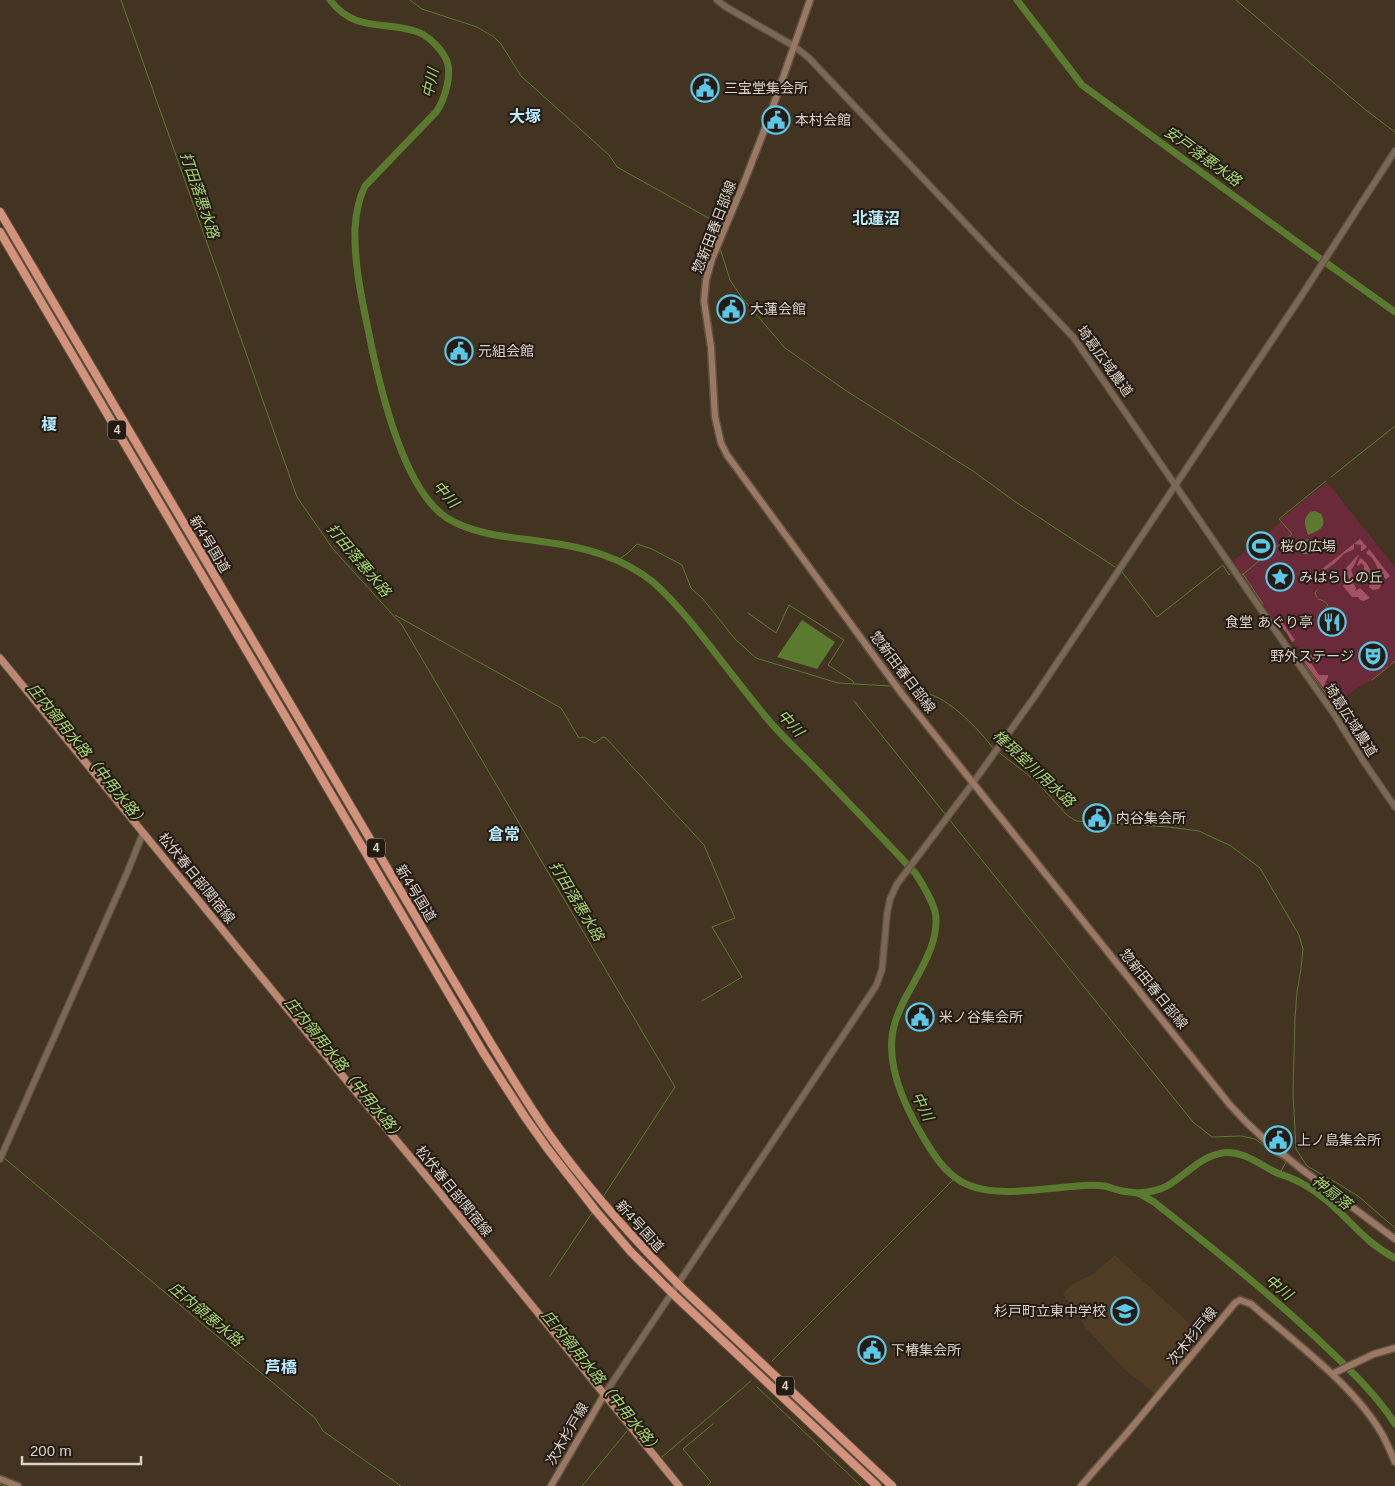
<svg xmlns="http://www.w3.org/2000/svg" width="1395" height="1486" viewBox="0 0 1395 1486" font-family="Arial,'Noto Sans JP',sans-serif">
	<rect width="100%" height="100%" fill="#433321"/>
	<path fill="#503b24" d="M1115,1255L1204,1337L1156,1395L1123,1368L1086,1328L1063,1294L1072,1284L1093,1274Z"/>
	<path fill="#6a2a39" d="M1327,482L1395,567V663L1372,681L1371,680L1356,689L1340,701L1341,704L1338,707C1325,703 1310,676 1303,665L1305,659L1298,648L1296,647L1286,632L1268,614L1265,606H1263L1233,561L1282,521L1281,519Z"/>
	<path fill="#a35263" d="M1360,539L1367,547L1362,551H1361V545L1354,544V549L1344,554L1335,563L1324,571L1322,569Z
		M1369,549L1390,576L1386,579C1374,571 1380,562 1366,553Z
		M1358,555H1359C1356,560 1355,566 1351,570L1354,579L1352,581L1356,588L1355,591L1360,588L1370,598L1364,601L1360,600L1358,597H1352L1343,586L1349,579L1345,569Z
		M1360,558C1370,563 1370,573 1376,581L1378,583H1382L1379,589L1373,590L1369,587L1370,581L1364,575L1366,571L1364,570V566L1361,563L1358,566L1357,565Z
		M1280,619L1295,640L1292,642L1286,632L1276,622Z
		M1312,654L1315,655L1317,659L1309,660L1319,675H1328V677L1325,683L1335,698H1337L1339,694H1341L1344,698L1338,704L1334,702L1304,662L1305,659Z"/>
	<path fill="#5a7a30" d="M1315,511L1321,514C1328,527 1319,531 1308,535C1305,524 1302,521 1310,512Z
		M1310,539L1313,540C1315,546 1314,551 1309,554H1303L1299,550C1298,541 1302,540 1310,539Z
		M802,620L835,642L817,669L777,657Z"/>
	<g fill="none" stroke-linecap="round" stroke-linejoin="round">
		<path stroke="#5a7a30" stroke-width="1" d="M121,0L297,497L333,549L402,625L675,1087L603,1197
			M410,0L422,9L477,27L494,37L501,44L521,76L609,155L617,167L712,220L718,237
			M1236,0L1367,111L1395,132
			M720,248L730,280L742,298L785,348L848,392L973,471L1017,503L1115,567
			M1331,477L1395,426
			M618,560L628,553L637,544L652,549L682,565L691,588L703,599L735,639L756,658L838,683L891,686
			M1122,572L1157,617L1223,565L1229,575L1230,574
			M1243,574L1263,604
			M1242,575L1292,534L1279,519L1326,481
			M1317,597L1315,593L1317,590
			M1318,599C1322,600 1325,601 1328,605L1326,608
			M748,613L776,633L789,605L844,640L828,665L853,681L854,684
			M395,615L561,708L579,738L584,737L595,743L603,737L606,738L704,845L735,918L712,927L742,977L702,1001
			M0,664L130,822
			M1391,664L1395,661
			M1305,665L1333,703L1338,705L1340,703
			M1372,680L1388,667
			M900,686H905C916,690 929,693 939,698C960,710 979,730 994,749
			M854,701L946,815
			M997,751L1036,781L1067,815L1076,821L1169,827L1199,831L1231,846L1260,868L1299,935L1303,949L1301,969L1297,992L1295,1018L1293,1093L1296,1149L1307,1166L1337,1183L1358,1196L1395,1228
			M948,818L1193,1122L1212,1137L1241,1136L1255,1139L1286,1162L1280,1173
			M3,1157L315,1418L323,1431L401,1486
			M417,1170L528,1306
			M550,1276L592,1213
			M542,1323L600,1396
			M772,1361L955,1178
			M757,1387L861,1486
			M605,1401L674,1486
			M662,1457L751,1381
			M0,1484L5,1486
			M582,1486L627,1431
			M707,1486L711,1482L683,1449L713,1424"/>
		<path stroke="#5a7a30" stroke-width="7" d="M330,0C354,32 383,21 415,31C422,33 429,38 434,43C439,48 443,53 446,59C453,73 445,98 437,111L365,186C358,200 356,213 355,228C354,262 361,296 368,329C378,380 402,489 447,518C476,536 513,537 545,542C584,547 622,557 653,582C671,598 687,617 702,636C725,665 747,695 771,723C784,738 798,751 812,765C847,801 882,837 916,874C923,885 931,898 935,911C941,940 920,971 907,995C900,1008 893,1023 892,1038C888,1077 912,1121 933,1153C939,1162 947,1172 956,1178C983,1199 1034,1190 1066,1187C1078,1186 1092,1184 1104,1186C1110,1187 1116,1190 1122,1191C1127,1192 1133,1192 1137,1193C1143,1195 1148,1199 1154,1202C1213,1249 1272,1295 1326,1347C1351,1371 1377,1395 1395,1424
			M1017,0L1082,85L1308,250L1395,312
			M1138,1193C1148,1192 1158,1191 1167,1186C1186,1175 1200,1157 1222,1153C1242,1150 1259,1164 1275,1172C1281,1175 1287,1176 1293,1179C1305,1184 1315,1191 1325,1199C1350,1219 1365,1243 1395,1258"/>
		<g stroke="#5f5142" stroke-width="8">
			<path id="tertiary" d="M717,0L726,7L794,46L809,58L1074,338L1295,659L1334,714L1364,762L1395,807
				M0,1159L127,873L143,833
				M604,1395L876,986L882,970L887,914L890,899L897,884L973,783L1035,696L1300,298L1395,151"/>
		</g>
		<g stroke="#5f5142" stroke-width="9">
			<path id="secondary" d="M810,0L769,118L745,180L712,259L706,280L704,301L711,347L715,417L721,443L727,455L902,694L1230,1105L1246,1122L1278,1152L1284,1155L1300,1168L1395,1239
				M1332,1374L1374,1354L1395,1348
				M0,1479L18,1486
				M551,1486L604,1395
				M1081,1486L1128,1432L1235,1303L1240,1300L1251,1304C1294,1342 1353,1384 1382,1434C1387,1443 1391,1453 1395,1462"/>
		</g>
		<g stroke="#5f5142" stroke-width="9">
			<path id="primary" d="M0,658L326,1056L432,1183L679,1486"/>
		</g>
		<g stroke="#5f5142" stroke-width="10">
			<path id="trunk" d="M0,212L452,978C483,1029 512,1081 546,1130C587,1188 635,1241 685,1291L892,1486
				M0,232L483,1052L525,1117L547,1148L596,1211L631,1252L672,1293L877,1486"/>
		</g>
		<use href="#tertiary" stroke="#7a6855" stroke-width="5.5"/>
		<use href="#secondary" stroke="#9b7863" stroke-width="6"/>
		<use href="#primary" stroke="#bd8872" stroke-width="7"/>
		<use href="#trunk" stroke="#d3927c" stroke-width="8"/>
	</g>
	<defs>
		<g id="civic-ring" transform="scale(1.4375)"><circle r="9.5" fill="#241c14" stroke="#5cc7e7" stroke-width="1.5"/><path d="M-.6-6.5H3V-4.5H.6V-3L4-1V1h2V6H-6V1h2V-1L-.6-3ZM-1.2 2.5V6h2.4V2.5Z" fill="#5cc7e7"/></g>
		<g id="stadium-ring" transform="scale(1.4375)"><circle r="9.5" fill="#241c14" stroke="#5cc7e7" stroke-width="1.5"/><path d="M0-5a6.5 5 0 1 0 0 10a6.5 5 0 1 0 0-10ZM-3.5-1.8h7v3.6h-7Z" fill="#5cc7e7"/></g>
		<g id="sight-ring" transform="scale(1.4375)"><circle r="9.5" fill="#241c14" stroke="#5cc7e7" stroke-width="1.5"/><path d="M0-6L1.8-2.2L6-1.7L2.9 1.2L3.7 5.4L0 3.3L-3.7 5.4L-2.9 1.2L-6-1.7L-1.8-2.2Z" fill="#5cc7e7"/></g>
		<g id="restaurant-ring" transform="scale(1.4375)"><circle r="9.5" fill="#241c14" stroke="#5cc7e7" stroke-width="1.5"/><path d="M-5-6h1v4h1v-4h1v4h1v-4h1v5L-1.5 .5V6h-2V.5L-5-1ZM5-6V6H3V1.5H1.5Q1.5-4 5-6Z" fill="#5cc7e7"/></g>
		<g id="theatre-ring" transform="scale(1.4375)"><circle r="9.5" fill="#241c14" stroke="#5cc7e7" stroke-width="1.5"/><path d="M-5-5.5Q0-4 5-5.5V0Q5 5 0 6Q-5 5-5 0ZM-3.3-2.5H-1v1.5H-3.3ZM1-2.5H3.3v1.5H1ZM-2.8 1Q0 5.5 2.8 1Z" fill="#5cc7e7"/></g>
		<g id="school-ring" transform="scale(1.4375)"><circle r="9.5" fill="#241c14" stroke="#5cc7e7" stroke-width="1.5"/><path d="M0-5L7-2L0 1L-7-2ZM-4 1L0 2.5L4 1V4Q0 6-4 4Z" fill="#5cc7e7"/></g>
	</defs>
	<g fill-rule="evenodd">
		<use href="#civic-ring" x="705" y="88"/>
		<use href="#civic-ring" x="776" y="120"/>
		<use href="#civic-ring" x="731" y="309"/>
		<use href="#civic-ring" x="459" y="351"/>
		<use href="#stadium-ring" x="1261" y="546"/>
		<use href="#sight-ring" x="1280" y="577"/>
		<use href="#restaurant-ring" x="1332" y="622"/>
		<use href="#theatre-ring" x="1373" y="656"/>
		<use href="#civic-ring" x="1097" y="818"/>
		<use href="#civic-ring" x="920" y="1017"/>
		<use href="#civic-ring" x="1278" y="1140"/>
		<use href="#school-ring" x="1125" y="1311"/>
		<use href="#civic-ring" x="872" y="1350"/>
	</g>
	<g text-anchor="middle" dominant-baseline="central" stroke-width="4" stroke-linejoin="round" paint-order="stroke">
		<g fill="#241c14" stroke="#a59b91" stroke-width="1">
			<rect x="108" y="420.5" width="18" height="19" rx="4"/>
			<rect x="367" y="838.5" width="18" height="19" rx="4"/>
			<rect x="776" y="1376.5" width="18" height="19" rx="4"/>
		</g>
		<g font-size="12" font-weight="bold" fill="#dcd2c7">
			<text x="117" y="430">4</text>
			<text x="376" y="848">4</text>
			<text x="785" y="1386">4</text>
		</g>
		<g font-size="14" fill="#dcd2c7" stroke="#241c14" text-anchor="start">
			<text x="724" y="88">三宝堂集会所</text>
			<text x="795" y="120">本村会館</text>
			<text x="750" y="309">大蓮会館</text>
			<text x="478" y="351">元組会館</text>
			<text x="1280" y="546">桜の広場</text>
			<text x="1299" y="577">みはらしの丘</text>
			<text x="1313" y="622" text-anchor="end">食堂 あぐり亭</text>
			<text x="1354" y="656" text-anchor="end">野外ステージ</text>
			<text x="1116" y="818">内谷集会所</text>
			<text x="939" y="1017">米ノ谷集会所</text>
			<text x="1297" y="1140">上ノ島集会所</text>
			<text x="1106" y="1311" text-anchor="end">杉戸町立東中学校</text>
			<text x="891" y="1350">下椿集会所</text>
		</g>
		<g font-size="14" fill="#dcd2c7" stroke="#241c14">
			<text transform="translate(714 227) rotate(-69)">惣新田春日部線</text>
			<text transform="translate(1105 361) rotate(54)">埼葛広域農道</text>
			<text transform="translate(210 544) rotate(59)">新4号国道</text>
			<text transform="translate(903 672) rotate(53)">惣新田春日部線</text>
			<text transform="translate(1351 720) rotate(57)">埼葛広域農道</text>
			<text transform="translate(197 878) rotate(51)">松伏春日部関宿線</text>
			<text transform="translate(416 893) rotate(59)">新4号国道</text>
			<text transform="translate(1154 989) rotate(51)">惣新田春日部線</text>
			<text transform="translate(454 1191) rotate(51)">松伏春日部関宿線</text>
			<text transform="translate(640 1226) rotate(48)">新4号国道</text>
			<text transform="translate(1192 1336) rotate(-51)">次木杉戸線</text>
			<text transform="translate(567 1434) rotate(-60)">次木杉戸線</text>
		</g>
		<g font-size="15" font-style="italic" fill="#a6d470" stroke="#241c14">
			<text transform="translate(430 83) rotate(-78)">中川</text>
			<text transform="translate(1203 156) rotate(36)">安戸落悪水路</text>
			<text transform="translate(200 195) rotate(71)">打田落悪水路</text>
			<text transform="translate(446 494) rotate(48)">中川</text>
			<text transform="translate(359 560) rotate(50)">打田落悪水路</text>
			<text transform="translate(791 723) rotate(47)">中川</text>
			<text transform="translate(88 755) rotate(51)">庄内領用水路（中用水路）</text>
			<text transform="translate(1034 768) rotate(43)">権現堂川用水路</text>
			<text transform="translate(577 901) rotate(59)">打田落悪水路</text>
			<text transform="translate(345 1069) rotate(51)">庄内領用水路（中用水路）</text>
			<text transform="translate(923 1106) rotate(64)">中川</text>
			<text transform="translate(1332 1192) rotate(38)">神扇落</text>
			<text transform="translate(1279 1287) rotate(39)">中川</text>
			<text transform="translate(206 1314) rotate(40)">庄内領悪水路</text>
			<text transform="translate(602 1382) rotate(51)">庄内領用水路（中用水路）</text>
		</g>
		<g font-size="16" font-weight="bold" fill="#b6ecfe" stroke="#241c14">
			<text x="525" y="116">大塚</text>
			<text x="876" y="218">北蓮沼</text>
			<text x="49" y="424">榎</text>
			<text x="504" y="834">倉常</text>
			<text x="281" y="1367">芦橋</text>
		</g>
	</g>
	<path d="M22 1456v8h119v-8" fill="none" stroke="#dcd2c7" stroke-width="2.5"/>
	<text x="30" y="1456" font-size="15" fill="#dcd2c7" stroke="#241c14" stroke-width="4" paint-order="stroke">200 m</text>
</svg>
